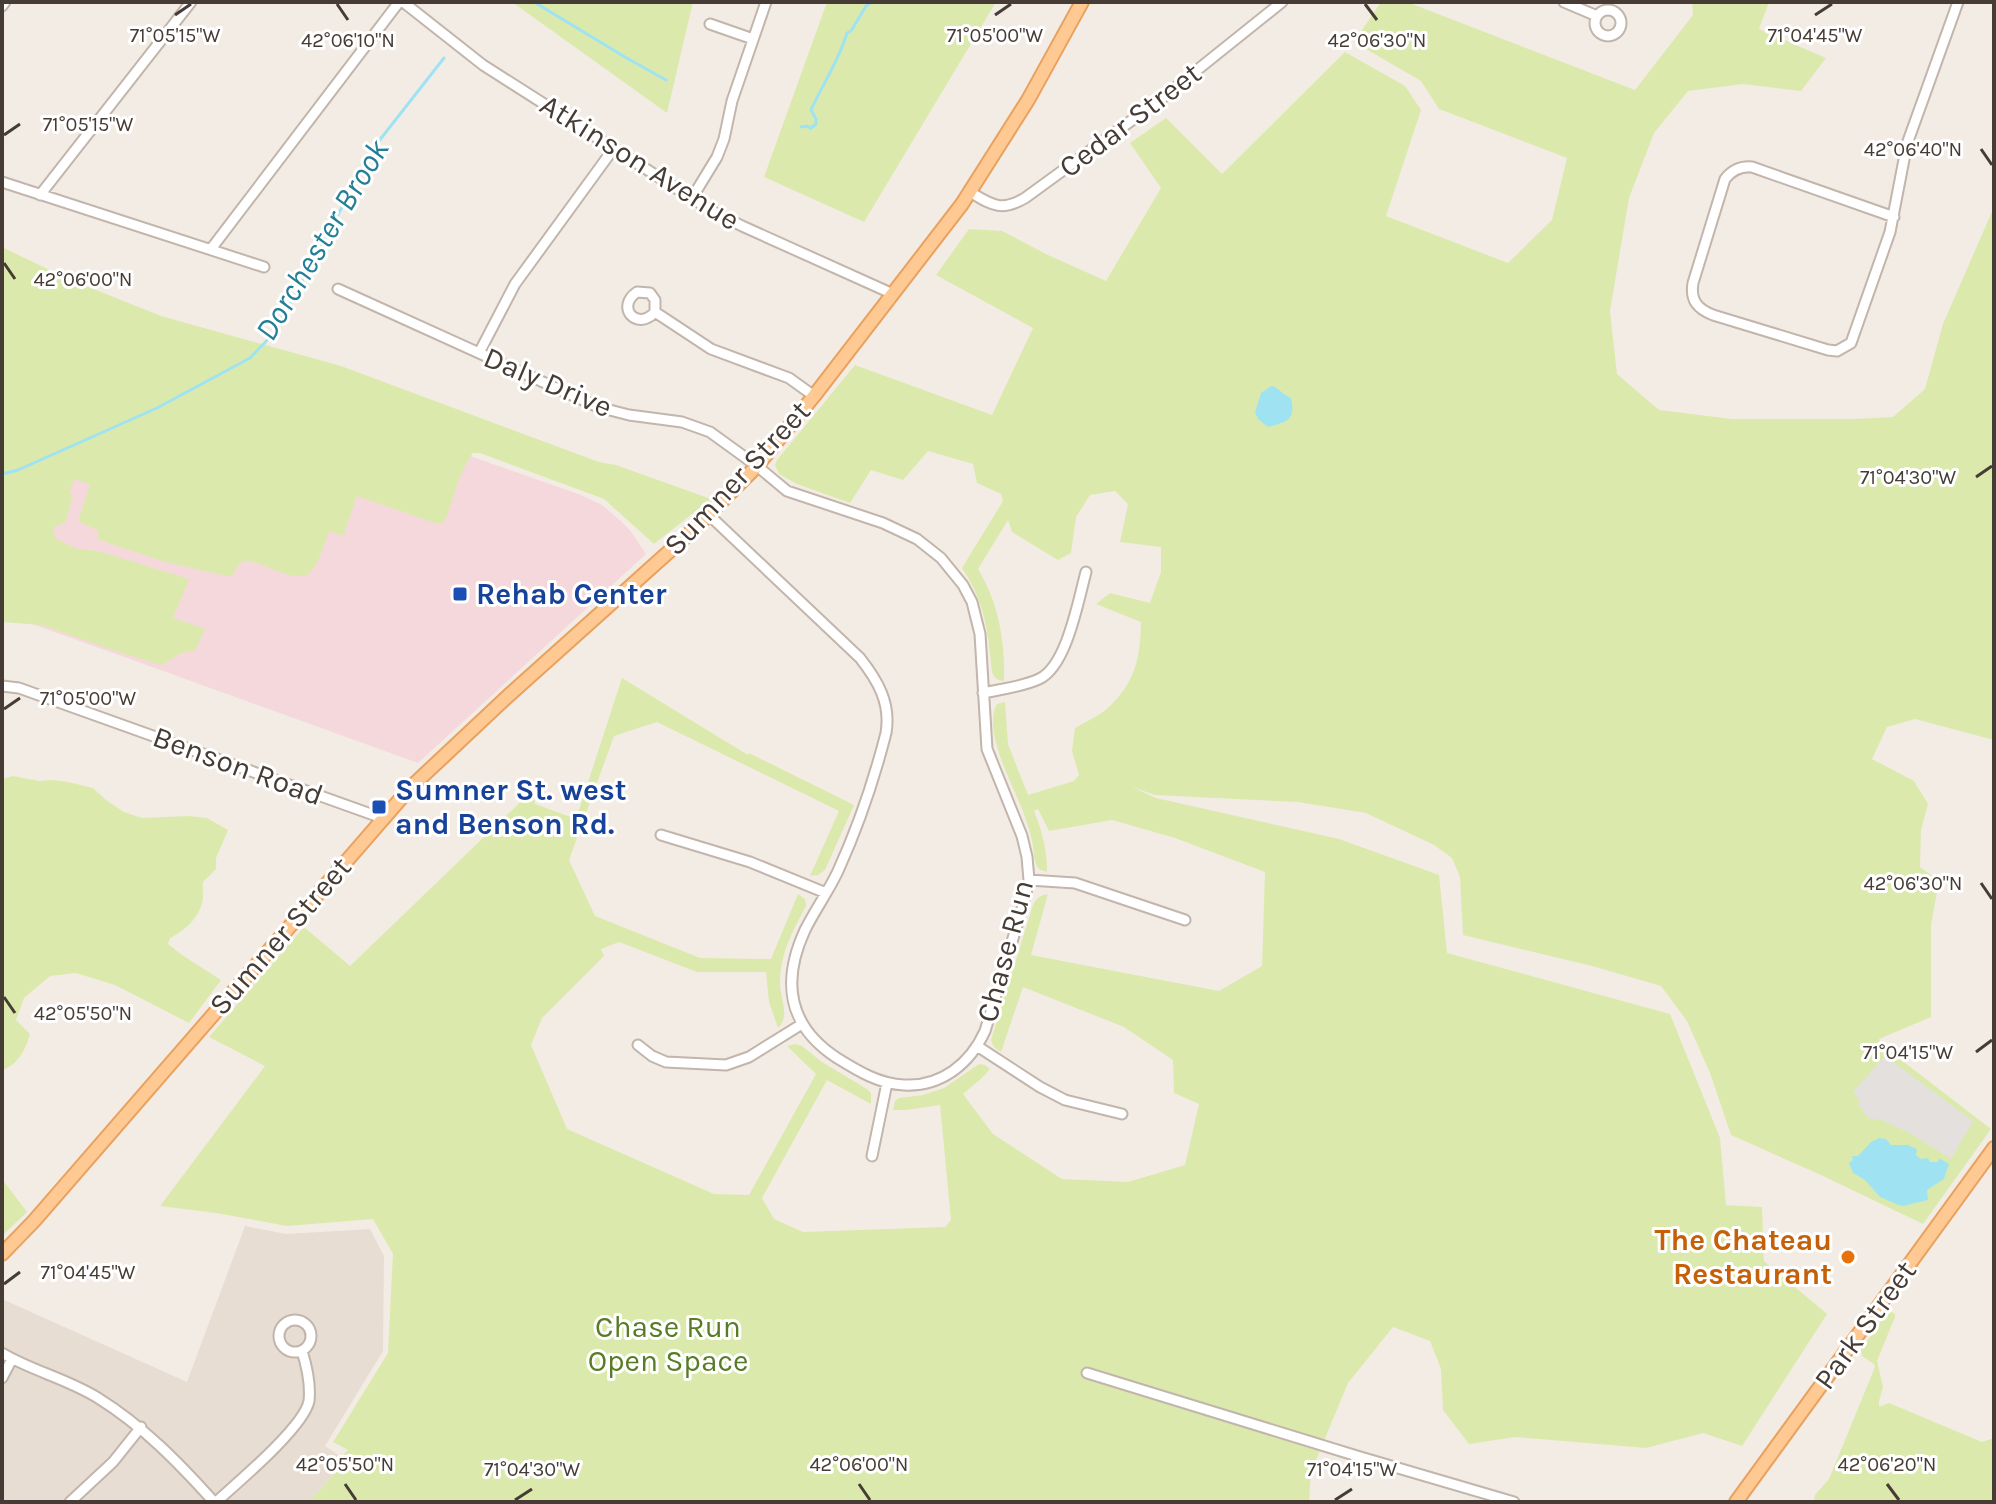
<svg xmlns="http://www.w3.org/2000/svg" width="1996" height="1504" viewBox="0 0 1996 1504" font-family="Karla,sans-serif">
	<rect width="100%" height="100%" fill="#f3ece5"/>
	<path fill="#e8ddd3" d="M245,1226L286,1234L370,1229L384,1256L383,1351L325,1446L346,1460L309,1502H2V1299L187,1382Z"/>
	<path fill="#f5d8db" d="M197,360L581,495L602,505L623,523L632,533L646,554L418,763L2,613V465Z"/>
	<path fill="#dbeaac" d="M512,2H693L667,113Z
		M827,2H996L864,222L764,177Z
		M1381,2H1407L1635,90L1693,15L1692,2H1769L1759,29L1826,58L1801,91L1743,84L1688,91L1654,133L1629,198L1610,311L1617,374L1659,410L1732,419H1854L1893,417L1925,389L1943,324L1994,207V740L1915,719L1887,727L1872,759L1914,781L1928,804L1921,830L1920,867L1939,881L1931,925V1017L1879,1039L1883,1046L1991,1129L1923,1224L1821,1175L1731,1135L1710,1073L1687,1021L1661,986L1592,966L1463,935L1460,877L1452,858L1434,845L1366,813L1298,802L1155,795L1132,787L1156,798L1339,839L1439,875L1447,953L1670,1014L1720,1138L1726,1205L1762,1207L1764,1261L1827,1314L1742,1446L1703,1433L1646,1448L1515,1437L1469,1444L1443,1410L1441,1369L1430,1341L1393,1327L1348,1383L1311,1472L1309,1502H309L341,1466L336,1462L348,1450L333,1442L388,1353L393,1254L373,1219L287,1226L216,1213L160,1206L265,1066L209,1037L304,927L350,966L533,790L535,804L576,819L622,678L748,755L749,753L854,805L825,870L818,875L810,876L839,811L657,722L614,736L569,860L595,916L700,958L771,959L798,894L805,899L806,906C792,933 780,953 780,985C781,1000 790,1017 778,1028L769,1002L766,972H697L619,942L601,949L604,956L542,1018L531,1045L567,1129L714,1194L749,1195L816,1074L787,1046L795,1044L802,1046L822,1062L867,1089L871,1093V1104L827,1080L762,1198L774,1219L803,1232L945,1227L951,1220L940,1105L906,1110H893L895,1101L899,1098L923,1095L944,1088L979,1064L985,1065L990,1069L982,1078L963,1094L993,1134L1062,1179L1128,1182L1185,1165L1199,1104L1174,1093L1173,1060L1124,1027L1023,987L1001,1052L994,1047L991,1040L1033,905C1036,898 1041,895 1048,894L1031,955L1219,991L1262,966L1265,872L1175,838L1112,820L1049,831L1038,809L1034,811C1042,831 1047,849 1047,872C1042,870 1040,871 1037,866C1034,861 1034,853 1033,847C1032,837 1028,827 1025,817C1016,790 981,731 997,704L1005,702L1008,744L1028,795L1074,781L1079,775L1072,751L1075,728C1087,721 1103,714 1112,704C1137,678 1140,656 1141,622L1096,604L1110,593L1150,603L1161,572V547L1120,542L1128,504L1115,491L1090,495L1076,517L1071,553L1058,560L1012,532L1008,520L978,569C999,604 1005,641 1004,681C998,681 994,678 992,672C988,632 985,602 962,568L1003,501L1001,494L977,483L973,464L928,451L903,480L871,470L850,503L797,484L779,474L775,465L777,460L855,365L992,415L1033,328L936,275L969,229L1002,231L1048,255L1106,281L1161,188L1130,143L1166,118L1222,174L1345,52L1405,86L1421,110L1386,216L1508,263L1552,220L1567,158L1439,109L1421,81L1354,42Z
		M2,247L66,278L161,316L341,366L599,462L616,465L711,499L654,544L604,499L480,453H473C457,474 455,499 444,522L438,524L429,521L357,496L343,536L329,531C325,542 317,571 306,575C292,582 255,558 244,561C239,563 235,571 232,576H227L162,561L97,539L99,531L78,521L90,485L75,479L69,492L73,495L65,523L55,526L53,530L56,539L78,549L98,551L189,579L173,618L205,629L196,649L193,651L181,653L162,665L121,653L42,625L2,622Z
		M13,776L39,781L53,780L68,782L93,788L106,800L124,812L142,818L189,816L207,818L228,830L216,858V869L203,882C202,889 204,897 202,903C198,919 184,931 170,938L168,944L182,955L221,980L189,1023L115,985L76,973L50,976L24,998L16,1020L30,1034C26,1049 18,1065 2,1070V779Z
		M2,1179L27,1212L2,1236Z
		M1890,1311L1895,1314V1317L1877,1361L1883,1387L1879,1401V1407L1889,1403L1982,1442L1994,1438V1502H1814L1815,1495L1829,1479L1875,1367L1874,1364L1862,1356L1861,1350L1886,1314Z"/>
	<path fill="#e4e0de" d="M1885,1056L1973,1121L1951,1159L1908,1132L1881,1120L1868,1118L1858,1104L1860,1101L1853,1092Z"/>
	<path fill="#9fe3f3" d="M1271,386C1278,386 1282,395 1291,398C1296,420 1287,422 1268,427L1258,419L1255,412L1261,393Z
		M1879,1138L1886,1139L1891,1145H1908L1917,1149L1916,1155L1921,1159L1928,1158L1930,1162H1938L1939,1158L1949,1164L1944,1179L1927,1190L1928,1200L1903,1206L1896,1204L1880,1197L1865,1180L1853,1173L1849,1163L1853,1160L1852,1156H1858L1871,1142Z"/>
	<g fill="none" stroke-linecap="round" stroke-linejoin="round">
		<path stroke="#9fe3f3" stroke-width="3" d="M534,2L625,57L666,80
			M801,127L806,126L811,128L816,124V119L811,110C823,83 838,63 847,33L851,31L866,6L872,2
			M2,474L18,470L157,408L250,358L274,333L375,146L444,58"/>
		<g stroke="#c2b5ab" stroke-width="13">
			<path id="minor" d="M403,2L483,65L712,211L742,226L893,294
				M1564,2L1597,16
				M2,6L5,2
				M1595 23a13 13 0 1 1 26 0a13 13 0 1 1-26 0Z
				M710,24L753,39
				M2,182L264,267
				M970,192C992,205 1001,212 1025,198L1161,99L1282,2
				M40,195L191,2
				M692,198L717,157L724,139L732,101L766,2
				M1894,217L1752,167C1740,166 1732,170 1725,179L1693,283C1690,301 1698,309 1713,315L1828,350L1837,351L1851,343L1890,232L1907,144L1958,2
				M211,249L399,2
				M338,289L598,407L629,415L682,422L710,432L757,466L787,491L883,523L917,539L941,558L963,585L972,602L980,634L987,749L1022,836L1027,857L1029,880L1024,902L985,1031C970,1064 941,1087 904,1085C879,1084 858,1071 837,1058C788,1026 781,982 805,930C815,910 828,892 838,871C858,827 874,780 886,733C891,703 878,681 860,658L709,515
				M655,312C637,332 615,307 637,292L650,293L655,300V312L711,349L789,378L814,396
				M479,353L515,284L614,148
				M2,686L19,688L382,818
				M983,693C1001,689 1022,687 1039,679C1067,666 1078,601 1086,572
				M661,835L750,862L826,893
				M1029,880L1075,883L1185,920
				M638,1045L652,1056L666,1062L726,1065L749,1057L802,1024
				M977,1046L1040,1087L1065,1100L1122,1114
				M872,1156L887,1083
				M279 1336a16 16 0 1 1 32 0a16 16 0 1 1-32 0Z
				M2,1353C32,1371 68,1379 98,1398C143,1426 179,1463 214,1502
				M1087,1373L1357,1456L1514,1502
				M2,1378L12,1359
				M70,1502L113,1462L141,1427
				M216,1502C237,1483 304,1427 309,1401C311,1383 307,1367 302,1351"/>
		</g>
		<g stroke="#e9a15e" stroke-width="16">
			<path id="major" d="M2,1254L34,1221L410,788L508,696L692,531L757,466L814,396L962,204L1028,100L1082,2
				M1736,1502L1994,1148"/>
		</g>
		<use href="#minor" stroke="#fff" stroke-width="9"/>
		<use href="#major" stroke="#ffc993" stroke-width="12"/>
	</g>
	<path fill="none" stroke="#463c35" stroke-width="3" d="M337,4L348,20M1365,4L1377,20M175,15L191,4M995,15L1011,4M1815,15L1832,4M4,135L20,124M1981,149L1992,165M4,263L15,279M1976,477L1992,466M4,709L20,698M1981,883L1992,899M4,997L15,1013M1976,1052L1992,1040M4,1284L20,1272M345,1484L356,1500M859,1484L870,1500M1887,1484L1899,1500M515,1500L532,1489M1335,1500L1352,1489"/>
	<g fill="#1a4fb4" stroke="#fff" stroke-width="3">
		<rect x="452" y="586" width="16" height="16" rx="4"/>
		<rect x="371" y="799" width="16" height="16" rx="4"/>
	</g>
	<circle fill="#e8710a" stroke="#fff" stroke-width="3" cx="1848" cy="1257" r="8"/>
	<g text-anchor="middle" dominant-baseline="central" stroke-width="6" stroke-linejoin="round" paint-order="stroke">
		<g font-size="30" fill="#463c35" stroke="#fff">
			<text transform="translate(1130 120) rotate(-37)">Cedar Street</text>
			<text transform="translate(640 162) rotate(32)">Atkinson Avenue</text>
			<text transform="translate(548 382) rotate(23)">Daly Drive</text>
			<text transform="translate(737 478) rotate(-47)">Sumner Street</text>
			<text transform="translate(238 766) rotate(20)">Benson Road</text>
			<text transform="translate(280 936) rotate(-49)">Sumner Street</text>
			<text transform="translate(1005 951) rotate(-75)">Chase Run</text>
			<text transform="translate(1865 1325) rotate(-54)">Park Street</text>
		</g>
		<g font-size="30" font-weight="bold" fill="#164399" stroke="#fff" text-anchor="start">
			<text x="476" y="594">Rehab Center</text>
			<text x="395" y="790">Sumner St. west<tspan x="395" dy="34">and Benson Rd.</tspan></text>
		</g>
		<g font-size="30" font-weight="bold" fill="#c56008" stroke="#fff" text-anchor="end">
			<text x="1832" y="1240">The Chateau<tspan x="1832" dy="34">Restaurant</tspan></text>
		</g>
		<g font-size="30" fill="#587b25" stroke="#fff">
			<text x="668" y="1327">Chase Run<tspan x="668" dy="34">Open Space</tspan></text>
		</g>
		<g font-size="32" font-style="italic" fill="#247f96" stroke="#fff">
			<text transform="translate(322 240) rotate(-59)">Dorchester Brook</text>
		</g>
	</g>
	<g font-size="20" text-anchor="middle" fill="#463c35" stroke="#fff" stroke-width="6" stroke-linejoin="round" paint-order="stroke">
		<text x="175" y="42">71°05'15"W</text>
		<text x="995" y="42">71°05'00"W</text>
		<text x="1815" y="42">71°04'45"W</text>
		<text x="348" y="47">42°06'10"N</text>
		<text x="1377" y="47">42°06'30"N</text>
		<text x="88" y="131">71°05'15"W</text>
		<text x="1913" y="156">42°06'40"N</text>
		<text x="83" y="286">42°06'00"N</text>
		<text x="1908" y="484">71°04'30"W</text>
		<text x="88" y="705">71°05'00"W</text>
		<text x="1913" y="890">42°06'30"N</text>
		<text x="83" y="1020">42°05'50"N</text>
		<text x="1908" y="1059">71°04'15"W</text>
		<text x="88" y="1279">71°04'45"W</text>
		<text x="345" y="1471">42°05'50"N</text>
		<text x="859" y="1471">42°06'00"N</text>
		<text x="1887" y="1471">42°06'20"N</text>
		<text x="532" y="1476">71°04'30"W</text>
		<text x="1352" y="1476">71°04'15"W</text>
	</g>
	<rect width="1996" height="1504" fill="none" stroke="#463c35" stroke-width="8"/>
</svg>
